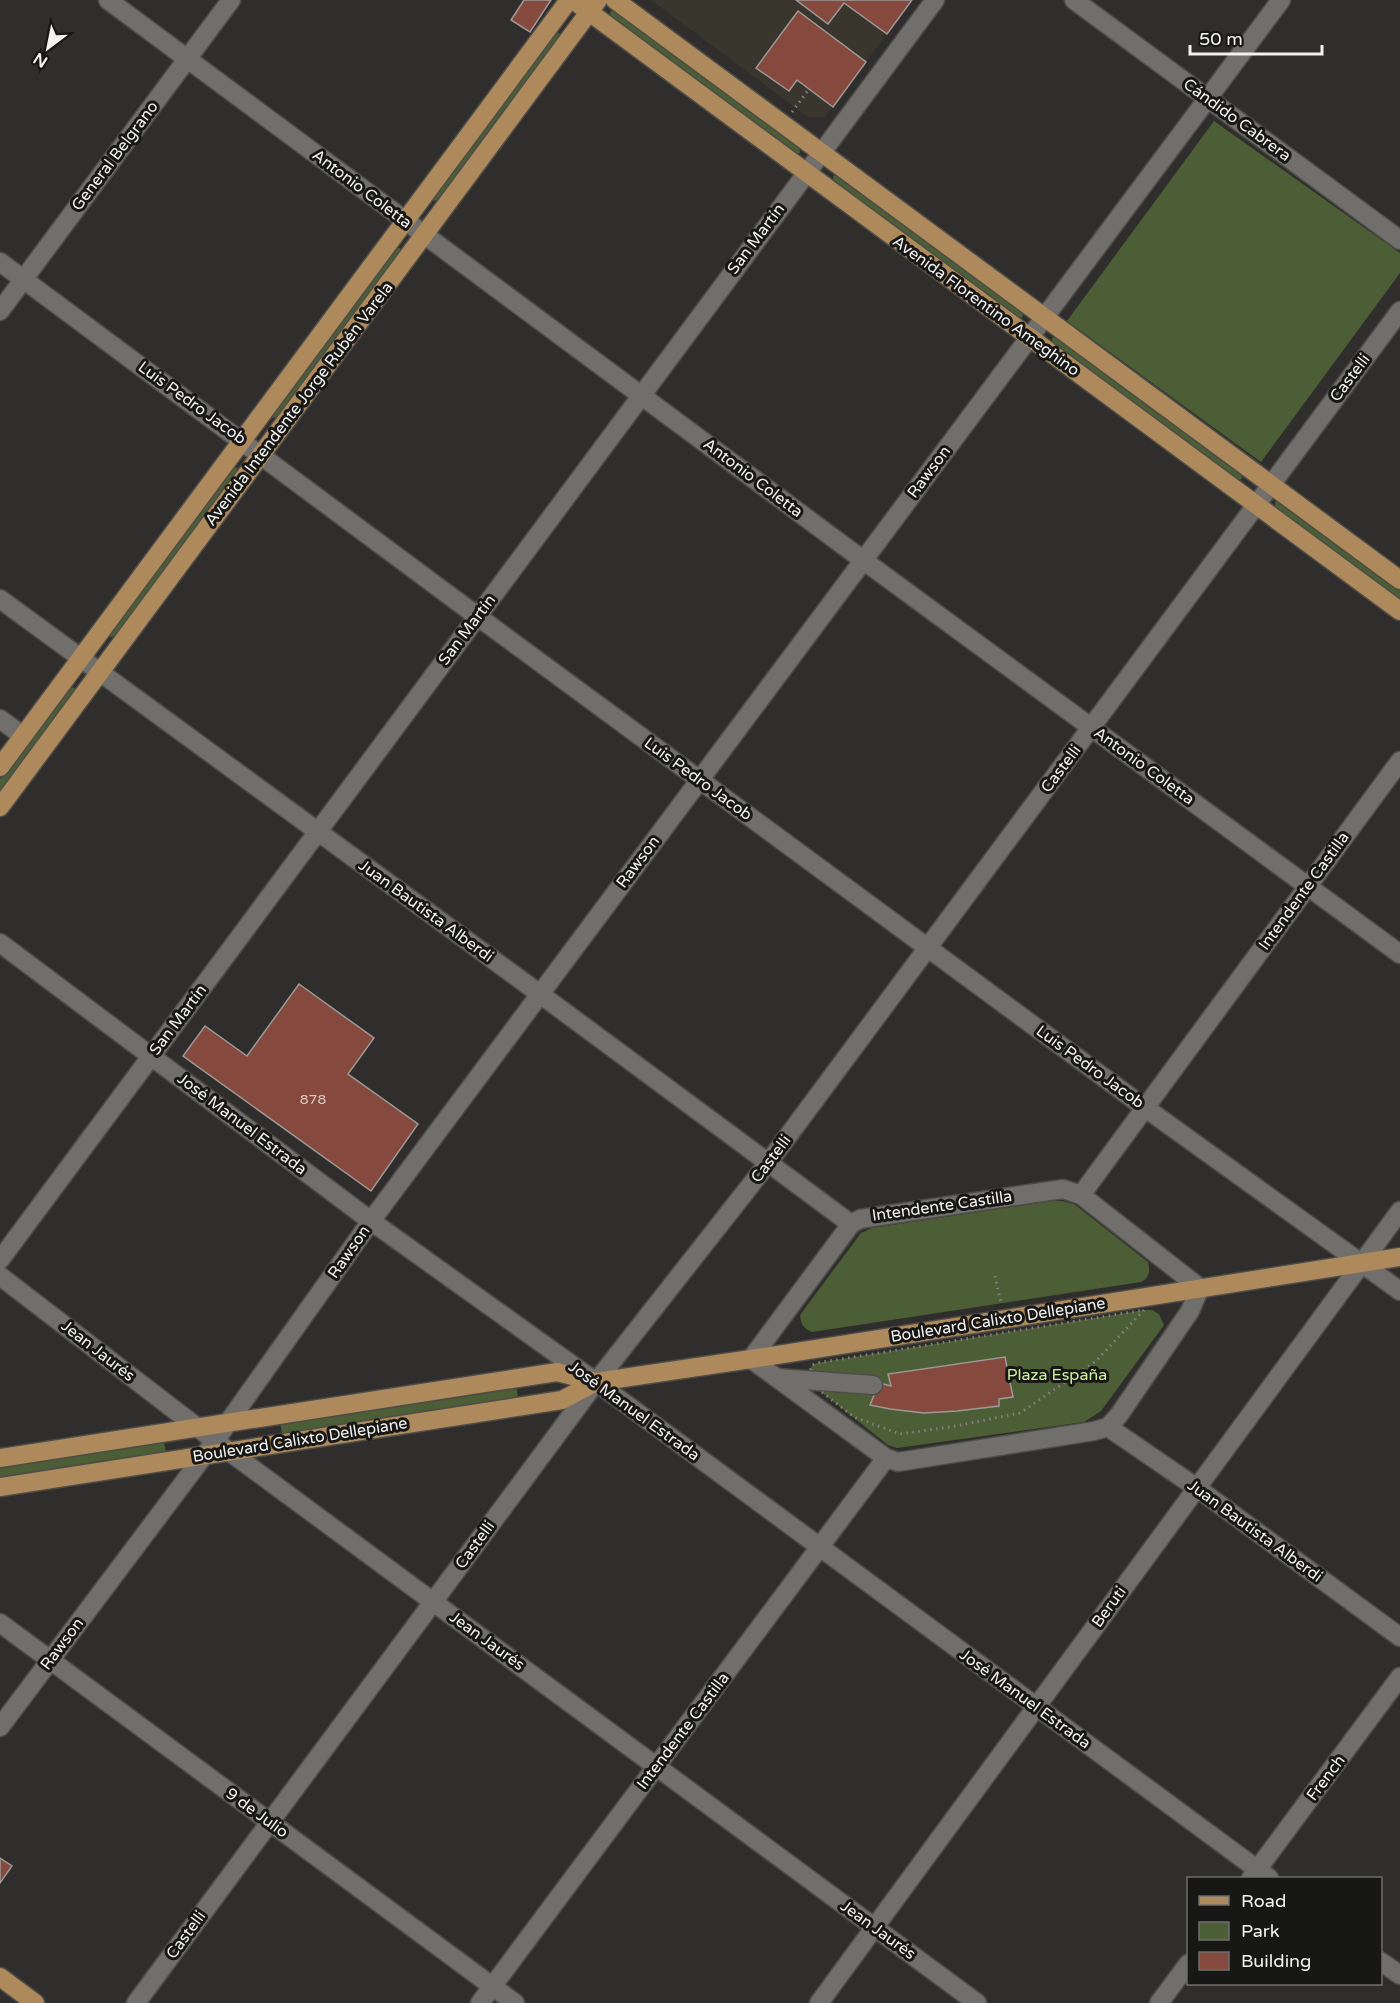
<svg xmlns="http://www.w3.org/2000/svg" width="1400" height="2003" viewBox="0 0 1400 2003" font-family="'Varela Round',sans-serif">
	<rect width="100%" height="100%" fill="#302e2c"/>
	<path fill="#39362d" d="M651,0H912L825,117H808Z"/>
	<path fill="#4c5e35" d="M613,10L799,146L800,153H794L611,18L610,12Z
		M556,31L561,35L439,200L432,201L431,198Z
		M1214,121L1400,253V273L1261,462L1067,321Z
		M836,175L1022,310L1023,317L1017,318L834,183L833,176Z
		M396,248H400L401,251L278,417L272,418L270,415Z
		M1055,337L1241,472L1242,479L1235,480L1053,344L1052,338Z
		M234,466L239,470L117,636L110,637L108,634Z
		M1278,501L1400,590V601L1275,509V502Z
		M71,687L75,688L76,691L0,795V779Z
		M1052,1201H1062L1074,1204L1148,1262C1150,1272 1150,1277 1141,1282L812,1332C803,1328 801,1324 800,1315L861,1233L872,1228Z
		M1144,1310H1152L1159,1314L1164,1325L1101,1411L1084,1422L897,1448L888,1445L810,1383L809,1375L812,1365L817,1363Z
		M516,1384L518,1398L282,1435L280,1421Z
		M163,1439L166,1452L0,1478V1465Z"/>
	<path fill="#854a3d" stroke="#9d9998" stroke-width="1.5" d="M524,0H551L530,32L511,20Z
		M796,0H912L887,34L844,3L828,24Z
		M798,11L866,62L833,107L797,80L789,91L756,68Z
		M299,984L374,1038L348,1074L418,1124L371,1191L183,1056L205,1026L247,1056Z
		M1005,1357L1013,1397L999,1399V1406L957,1411L924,1413L890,1409L870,1405L879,1383L891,1386L888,1374Z
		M0,1858L12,1866L0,1883Z"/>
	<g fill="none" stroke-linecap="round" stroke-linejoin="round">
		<g stroke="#4d4c49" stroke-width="21">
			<path id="minor" d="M108,0L863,560L1400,954
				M1074,0L1400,240
				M0,262L477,616L1144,1107L1400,1291
				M0,311L231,0
				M0,599L540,994L851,1224
				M0,719L23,736
				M0,943L371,1221L596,1382L1269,1878
				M1063,1189L1081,1195L1200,1288L1190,1311L1119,1415L1108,1427L1094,1431L898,1462L886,1458L751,1359L851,1224L860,1219Z
				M1081,1195L1400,761
				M0,1260L935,0
				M0,1276L215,1441L977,2003
				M777,1378L873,1385
				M1108,1427L1197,1488L1400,1637
				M0,1623L515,2003
				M0,1727L215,1441L371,1221L1281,0
				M1251,1878L1400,1677
				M1380,1961L1400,1975
				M136,2003L596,1382L768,1163L1400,311
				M480,2003L886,1458
				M819,2003L1400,1211
				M1159,2003L1188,1964"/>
		</g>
		<g stroke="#4d4c49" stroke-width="21">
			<path id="major" d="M573,0L1400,611
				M615,0L1400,580
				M0,767L569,0
				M0,807L598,0
				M0,1458L557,1372L596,1382
				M0,1487L562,1400L596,1382L751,1359L1400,1257
				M0,1977L35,2003"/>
		</g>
		<path stroke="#83817f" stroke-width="3" stroke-dasharray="1.5 4.5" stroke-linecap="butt" d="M792,112L809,89
			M995,1276L1001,1303
			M1144,1310L1096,1361L1020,1413L956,1426L900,1434L854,1417L810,1383L809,1375L812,1365L817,1363Z"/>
		<use href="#minor" stroke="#706f6c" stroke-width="18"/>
		<use href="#major" stroke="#ae895b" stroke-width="18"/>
	</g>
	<g text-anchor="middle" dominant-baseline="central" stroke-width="6" stroke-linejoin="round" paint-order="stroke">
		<g font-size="14" fill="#d8c8c3">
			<text x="313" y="1099">878</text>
		</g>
		<g font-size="16" fill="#f3f2f0" stroke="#171715">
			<text transform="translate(1237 120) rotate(36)">Cándido Cabrera</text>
			<text transform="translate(115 156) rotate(-53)">General Belgrano</text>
			<text transform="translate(362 189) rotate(37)">Antonio Coletta</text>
			<text transform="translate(756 239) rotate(-53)">San Martín</text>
			<text transform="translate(986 306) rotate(36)">Avenida Florentino Ameghino</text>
			<text transform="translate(1350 378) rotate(-53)">Castelli</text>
			<text transform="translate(192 403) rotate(36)">Luis Pedro Jacob</text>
			<text transform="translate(299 404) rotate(-53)">Avenida Intendente Jorge Rubén Varela</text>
			<text transform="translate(929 472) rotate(-53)">Rawson</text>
			<text transform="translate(753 478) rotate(37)">Antonio Coletta</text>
			<text transform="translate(467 630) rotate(-53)">San Martín</text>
			<text transform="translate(1144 766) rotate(36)">Antonio Coletta</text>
			<text transform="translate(1061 769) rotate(-53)">Castelli</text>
			<text transform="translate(698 779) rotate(36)">Luis Pedro Jacob</text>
			<text transform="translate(638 862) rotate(-53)">Rawson</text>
			<text transform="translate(1304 891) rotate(-54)">Intendente Castilla</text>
			<text transform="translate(426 911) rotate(36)">Juan Bautista Alberdi</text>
			<text transform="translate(178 1020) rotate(-53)">San Martín</text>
			<text transform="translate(1090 1067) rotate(36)">Luis Pedro Jacob</text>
			<text transform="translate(242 1124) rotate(37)">José Manuel Estrada</text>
			<text transform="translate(771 1159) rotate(-53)">Castelli</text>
			<text transform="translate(942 1206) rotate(-8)">Intendente Castilla</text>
			<text transform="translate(349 1252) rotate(-55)">Rawson</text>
			<text transform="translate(998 1320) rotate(-9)">Boulevard Calixto Dellepiane</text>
			<text transform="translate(98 1351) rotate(38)">Jean Jaurés</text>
			<text transform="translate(634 1411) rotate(36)">José Manuel Estrada</text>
			<text transform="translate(300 1440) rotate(-9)">Boulevard Calixto Dellepiane</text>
			<text transform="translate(1255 1531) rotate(36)">Juan Bautista Alberdi</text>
			<text transform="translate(475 1545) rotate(-54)">Castelli</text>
			<text transform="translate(1109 1607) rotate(-54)">Beruti</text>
			<text transform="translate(487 1641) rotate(36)">Jean Jaurés</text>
			<text transform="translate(62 1644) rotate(-53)">Rawson</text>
			<text transform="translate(1025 1699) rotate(36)">José Manuel Estrada</text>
			<text transform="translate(683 1731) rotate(-53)">Intendente Castilla</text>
			<text transform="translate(1326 1778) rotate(-53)">French</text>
			<text transform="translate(257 1813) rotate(36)">9 de Julio</text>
			<text transform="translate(878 1930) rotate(36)">Jean Jaurés</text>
			<text transform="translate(186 1935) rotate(-54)">Castelli</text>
		</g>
		<g font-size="16" fill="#cbf09e" stroke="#171715">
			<text x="1057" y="1375">Plaza España</text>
		</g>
	</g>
	<rect x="1187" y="1877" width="195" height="108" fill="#171715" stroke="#6f6f6d" stroke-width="1.5"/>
	<rect x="1199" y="1896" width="30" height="9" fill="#ae895b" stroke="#6f6f6d" stroke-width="1.5"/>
	<text x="1241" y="1907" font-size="18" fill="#f3f2f0">Road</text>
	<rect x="1199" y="1922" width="30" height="18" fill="#4c5e35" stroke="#6f6f6d" stroke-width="1.5"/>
	<text x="1241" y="1937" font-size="18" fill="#f3f2f0">Park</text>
	<rect x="1199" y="1952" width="30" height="18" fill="#854a3d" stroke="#6f6f6d" stroke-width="1.5"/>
	<text x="1241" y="1967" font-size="18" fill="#f3f2f0">Building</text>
	<g transform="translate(48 48) rotate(212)" stroke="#171715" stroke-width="4.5" paint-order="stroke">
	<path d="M0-4.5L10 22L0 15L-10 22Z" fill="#f3f2f0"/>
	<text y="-9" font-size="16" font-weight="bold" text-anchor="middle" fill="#f3f2f0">N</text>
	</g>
	<path d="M1190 45v9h132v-9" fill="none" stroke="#f3f2f0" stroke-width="3"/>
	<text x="1199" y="45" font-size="18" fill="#f3f2f0" stroke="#171715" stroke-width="4.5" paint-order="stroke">50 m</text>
</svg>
